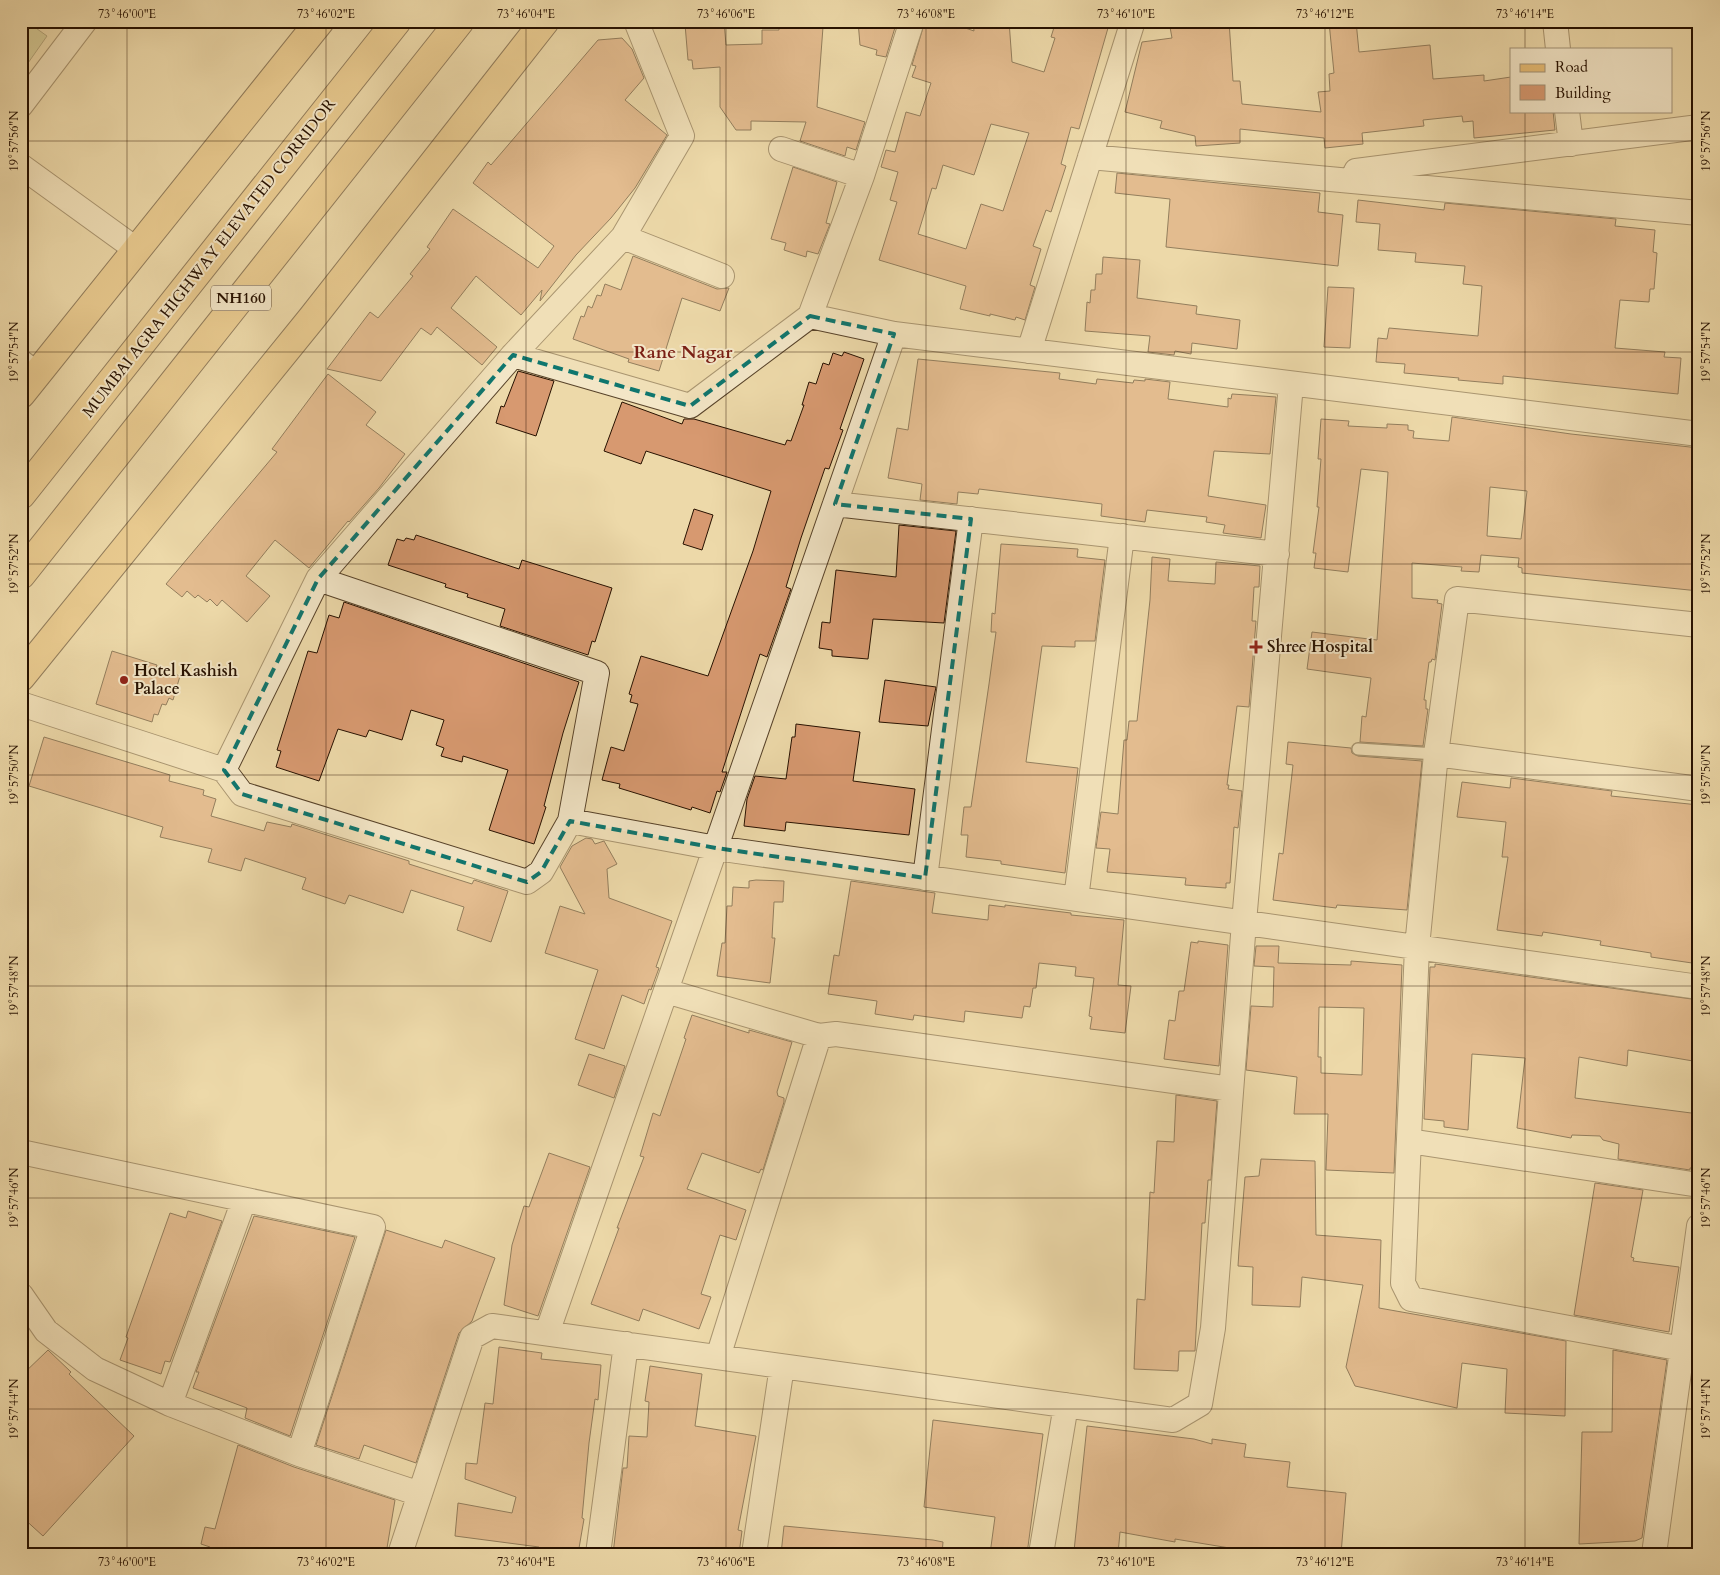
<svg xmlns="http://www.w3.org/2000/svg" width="1720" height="1575" viewBox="0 0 1720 1575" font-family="Cardo,serif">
	<rect width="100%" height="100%" fill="#edd9a9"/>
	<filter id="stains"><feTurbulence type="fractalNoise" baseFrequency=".004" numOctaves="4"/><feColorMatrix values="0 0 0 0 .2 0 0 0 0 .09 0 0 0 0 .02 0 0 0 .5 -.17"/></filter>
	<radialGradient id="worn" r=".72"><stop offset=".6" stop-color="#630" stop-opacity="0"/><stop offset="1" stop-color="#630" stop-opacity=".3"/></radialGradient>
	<path fill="#bebe84" stroke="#726842" d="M21,21H26L47,36L21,73Z"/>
	<path fill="#d79970" stroke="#271100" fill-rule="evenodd" d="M724,21L726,45L762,44V30H779V25L823,27L817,107L865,122L856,150L847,147L845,156L800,141L806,122L751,121V130H736L720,107V67L693,69L692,60H688L685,24Z
		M858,21H897L886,57L876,55L877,50L860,45Z
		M925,21H945L974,31L973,21H1009L1012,62L1044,72L1055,38L1051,37L1056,21H1110L1079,129L1071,127L1061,164L1066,166L1051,212L1046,210L1033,246L1041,249L1030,285L1035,287L1025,320L1016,317L1015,320L990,314V316L960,309L966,286L879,260L897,202L890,200L898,172L881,167L886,150L895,152L906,112L920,116L931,83L912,77L916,66L912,65ZM991,124L1029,133L1003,211L981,204L966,249L918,234L932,188L936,189L943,165L974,175Z
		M1176,21H1229L1233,81H1240L1242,104L1321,112L1318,92L1330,91L1329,74L1334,73L1329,22L1356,21L1359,52L1430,45L1433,79L1484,75V81L1511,77V111H1553L1555,130L1474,138L1473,121L1463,122L1462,116L1423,120L1424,126L1362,133L1363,144L1325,148L1324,138L1240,129V143L1196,146L1195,136L1160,128L1162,121L1125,112L1142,42L1172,38L1170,27L1176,26Z
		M622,38L632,49L644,78L625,100L667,135L635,188L611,218L576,255L540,301L542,290L521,315L476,276L451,308L497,347L482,365L437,327L431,335L421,328L381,381L327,369L370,312L378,318L413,276L410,274L430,249L427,247L453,209L538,268L554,246L473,183L488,162L491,165L598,40Z
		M793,167L837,182L826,223L830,224L818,254L807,251L806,257L784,250L786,243L771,239Z
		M1117,173L1320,193L1318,212L1343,215L1338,266L1166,247L1170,199L1115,193Z
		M1358,200L1444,210L1445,203L1616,219L1615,226L1655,230L1653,252L1657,253L1654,289H1650L1649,302L1620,300L1615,348L1665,352L1664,357L1681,358L1678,394L1503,376V384L1458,380L1459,378L1404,373L1405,364L1376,362L1378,338L1387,339L1389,328L1478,336L1482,286L1463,284L1465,266L1415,262L1416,253L1378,250L1380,224L1356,222Z
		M633,256L717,289L729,288L720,311L682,298L659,371L628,362L629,359L573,339L581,316L584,317L588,306L592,308L597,295L601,296L605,284L621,290Z
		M1103,257L1140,260L1137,298L1197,306L1196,314L1240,320L1237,349L1192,343L1191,354L1175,351L1174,355L1148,352L1150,336L1085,331L1087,302L1090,303L1091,290H1095L1096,274H1102Z
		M1328,287L1354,288L1350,348L1324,347Z
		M844,352L864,359L840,429L843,430L829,469L825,468L801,538L786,587L791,589L767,657L760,654L722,772H727L720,792L717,791L710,813L692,807L691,810L619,788L620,784L602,780L611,747L624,751L638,704L630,702L632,695L629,694L641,656L708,676L753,551L771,491L646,451L641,464L604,451L622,402L682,424L684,419H694L785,445L787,440L791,441L804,405H802L809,382L816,384L823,363L829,365L833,353L842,356Z
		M918,359L1060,373L1059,379L1096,384L1097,379L1133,383L1134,380L1145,381V379L1170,382L1168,399L1228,407V398L1231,399L1232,394L1276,397L1270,454L1214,451L1208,496L1266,505L1261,538L1223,533L1225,525L1206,522L1207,517L1147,510L1145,522L1101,516L1102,504L979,489L978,494L958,492L957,504L920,500L922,484L888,478L897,428L908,430Z
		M518,371L554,381L536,436L496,423L501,406L504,407Z
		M328,374L376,412L366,425L405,454L379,488L349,522L348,521L309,568L275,540L246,576L270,596L247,622L222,600L217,606L210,599L207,602L198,595L195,598L187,591L182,597L166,584L277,452L272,449Z
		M1452,417L1571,434L1699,448V591L1522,573V568L1518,567L1519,558L1481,555L1479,572L1461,571L1462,567L1412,563V598L1438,600L1437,603L1442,604L1435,660L1432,659L1431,662H1429L1424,700H1426V709H1428L1423,746L1360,742L1362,716L1366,717L1371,678L1307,669L1312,632L1377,640L1388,472L1361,469L1348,572L1314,568L1316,553H1313L1319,507H1317L1321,459H1318L1321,419L1349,421L1348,426L1387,428V424L1408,425V430L1414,431L1413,438L1449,441ZM1490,487L1527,491L1521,539L1487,536Z
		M694,509L713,515L702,550L683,544Z
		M899,525L956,531L944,623L873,619L868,659L832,656V650L819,648L822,622L830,623L836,570L896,577Z
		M416,535L519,569L522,560L612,588L595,642L592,641L588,655L500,626L505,609L467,597L468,594L445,587L446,584L388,565L397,539L404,541L406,538L414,540Z
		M1001,544L1078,549L1077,557L1105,560L1095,641H1075V647L1042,646L1026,762L1078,768L1065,873L1001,864V861L966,857L968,835H961L964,807H971L989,684L996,632H991L992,613L995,614Z
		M1152,557L1170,559L1168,581L1215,584L1216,562L1260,566L1259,587H1254L1252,621H1256L1249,707L1237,706L1227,785H1229L1228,789L1242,791L1238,828L1234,827L1230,883H1226V888L1185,885L1186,878L1107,872L1110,849L1096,848L1101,812L1118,814L1124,740H1127L1129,721H1137L1150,600Z
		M344,602L579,682L563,733L544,806L546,807L534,844L489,830L508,770L463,756L462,762L441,756L444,748L436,745L444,720L411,710L402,740L369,730L366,737L338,729L319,781L276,767L281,751L277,750L308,651L317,653L329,615L339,618Z
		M112,651L157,665L156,668L180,676L173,700L169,698L166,705L162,704L158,715L154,714L152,722L96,704Z
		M885,680L936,687L928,726L879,722Z
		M796,724L860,732L853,781L915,789L909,835L786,822L785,831L744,826L747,799L755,776L786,779L792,737H795Z
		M44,737L170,775L169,781L204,790L203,795L216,799L211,816L264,831L267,822L291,827L292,824L409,861V864L472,884L474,880L508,891L491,942L457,930L464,907L411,890L403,913L349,895L345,904L302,889L306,878L245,858L241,871L208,862L212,849L160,837L163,827L29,786Z
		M1288,742L1351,748L1352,753L1358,756L1422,761L1407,910L1337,905L1336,908L1273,900L1279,853L1283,854L1293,765L1286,764Z
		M1511,778L1612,791L1611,796L1699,805V964L1651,957V953L1600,945L1601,941L1543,932L1542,936L1497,930L1508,857H1502L1506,822L1457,817L1462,782L1510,788Z
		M586,838L592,839L595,844L604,841L617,864L607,869L609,898L672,921L656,967L659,968L651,990L649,989L644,1004L622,995L604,1049L575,1039L598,970L545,953L560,906L585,914L560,867L572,846Z
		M756,880L784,881L783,902H774L772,938H775L770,983L717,976L722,943H725L727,906H732L733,887L749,888V881Z
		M851,881L935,893L932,913L988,920L989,905L1005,907V905L1071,913V915L1124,920L1118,985L1131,986L1125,1033L1090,1029L1092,1017L1089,1016L1094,978L1075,976L1076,967L1039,963L1036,988H1033L1030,1007L1024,1006L1022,1018L965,1011L964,1022L914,1015L913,1020L875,1014L877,1001L828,994L834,955L839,956Z
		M1198,941L1228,945L1219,1066L1164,1059L1169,1020L1175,1021L1179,991H1184L1191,942L1198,943Z
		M1256,946H1279L1278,963L1351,965V961L1402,965L1394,1173L1326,1170L1328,1114H1294L1297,1077L1246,1070L1251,1006L1273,1007L1274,967L1254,966ZM1319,1007L1364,1008L1362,1075L1321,1073V1057H1318Z
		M1435,964L1699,1000V1062L1628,1050L1627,1066L1579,1057L1575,1098L1699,1114V1168H1690V1170L1618,1159L1619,1144L1603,1140L1600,1136L1572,1135L1571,1138L1517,1128L1525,1058L1472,1054L1468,1130L1444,1127V1121L1424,1119L1430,967H1435Z
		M692,1015L749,1033V1030L792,1042L777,1092L778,1096L784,1098V1102L763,1170L761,1169L759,1173L702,1153L687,1189L746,1210L736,1240L720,1235L701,1294L711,1297L699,1329L643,1309L639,1321L591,1304L619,1228H617L644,1157L640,1156L653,1113L660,1116L686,1039L684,1038Z
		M589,1054L625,1066L614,1098L578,1085Z
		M1176,1095L1217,1101L1211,1180H1208L1205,1223H1202L1195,1351H1179L1178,1371L1134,1369L1137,1299L1145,1300L1150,1192L1154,1193L1157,1141L1174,1142Z
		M549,1153L590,1167L538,1316L504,1305L512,1245L524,1206L529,1207Z
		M1261,1159L1315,1161L1316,1235L1381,1240L1379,1308L1566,1341L1565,1416L1505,1413L1507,1369L1462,1363L1457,1408L1355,1386L1346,1367L1363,1285L1302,1277L1300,1307L1252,1305L1253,1267L1238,1266L1239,1250L1245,1177L1259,1176Z
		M1595,1183L1643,1190L1631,1257L1634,1258L1633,1261L1679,1267L1669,1332L1574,1315Z
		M188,1211L222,1221L170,1362L165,1361L161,1374L120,1360L128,1338L126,1337L170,1213L186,1218Z
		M254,1216L355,1237L290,1436L245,1418L247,1408L193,1388L199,1372H196Z
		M386,1230L442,1248L445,1240L495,1258L472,1321L459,1333L416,1463L364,1445L359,1459L316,1445Z
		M499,1347L542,1353L541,1359L601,1365L598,1400L595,1399L589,1443L582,1518L584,1519L578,1554H538L539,1547L455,1536L458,1503L512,1513L516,1497L465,1479L466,1463L477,1464L485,1403L493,1404Z
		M48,1350L71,1372L69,1374L134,1436L43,1536L21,1516V1376Z
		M1613,1350L1667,1360L1642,1538L1635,1541L1579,1544L1582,1432H1612Z
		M650,1366L702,1374L695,1426L756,1436L738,1530L742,1531L739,1554H613L623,1468H627L629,1436L647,1437L649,1402L645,1401Z
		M933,1420L1043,1434L1027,1554H990L995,1517L924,1507Z
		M1087,1426L1194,1439L1212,1444V1439L1246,1444L1244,1457L1290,1462L1287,1487L1346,1493L1341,1554H1266L1175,1539V1542L1120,1532L1118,1554L1074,1551Z
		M238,1445L294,1467L395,1500L386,1554H208L210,1547L201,1544L205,1527L215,1529Z
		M784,1526L933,1540L943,1542L942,1554H781Z"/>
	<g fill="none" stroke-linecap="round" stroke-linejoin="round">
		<g stroke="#58432a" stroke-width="14">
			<path id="lane" d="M1358,749L1436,754"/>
		</g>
		<g stroke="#58432a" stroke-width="26">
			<path id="street" d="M1555,21L1558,49
				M21,105L85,21
				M1567,111L1571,144
				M781,149L862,176
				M1090,157L1699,213
				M21,166L137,250
				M1356,171L1699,127
				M623,237L722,276
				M810,316L894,334L1699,434
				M1029,351L1133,21
				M513,355L690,406L810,316L862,176L912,21
				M21,362L37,374
				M835,504L1277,554
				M1699,625L1457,599L1436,754L1417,947L1403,1283L1411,1299L1699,1352
				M21,704L224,770L318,579L513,355L623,237L682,136L636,21
				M1436,754L1699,789
				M224,770L242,794L527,882L541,872L570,821L597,673L318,579
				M570,821L716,848L1699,987
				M925,878L971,519
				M1076,899L1122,536
				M666,991L819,1036L836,1034L1231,1089
				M1409,1141L1699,1185
				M21,1152L373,1227L299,1454L170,1404L244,1200
				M21,1295L46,1331L95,1369L170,1404
				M547,1333L894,334
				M718,1357L819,1036
				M299,1454L420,1494
				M400,1554L472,1337L492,1326L1173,1420L1200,1404L1213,1328L1244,922L1291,384
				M598,1554L626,1344
				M754,1554L782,1366
				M1041,1554L1066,1405
				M1654,1554L1699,1226"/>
		</g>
		<g stroke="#271100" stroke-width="30">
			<path id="primary" d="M21,394L320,21
				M21,677L312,318L545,21"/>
		</g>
		<g stroke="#271100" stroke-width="30">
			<path id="highway" d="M21,495L397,21
				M21,575L460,21"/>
		</g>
		<use href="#lane" stroke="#f3e6c7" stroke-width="11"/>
		<use href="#street" stroke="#f3e6c7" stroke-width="24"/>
		<use href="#primary" stroke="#e6bc74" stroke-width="28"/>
		<use href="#highway" stroke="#e6bc74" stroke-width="28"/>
	</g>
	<path d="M0 0H1720V1575H0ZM810,316L894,334L835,504L971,519L925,878L716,848L570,821L541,872L527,882L242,794L224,770L318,579L513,355L690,406Z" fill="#edd9a9" fill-opacity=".55" fill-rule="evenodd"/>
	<path fill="none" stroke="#0f766e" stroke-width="4" stroke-dasharray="10 6" stroke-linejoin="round" d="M810,316L894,334L835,504L971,519L925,878L716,848L570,821L541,872L527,882L242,794L224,770L318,579L513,355L690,406Z"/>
	<path fill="none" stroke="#271100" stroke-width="1" stroke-opacity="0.45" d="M127,21V1554M326,21V1554M526,21V1554M726,21V1554M926,21V1554M1126,21V1554M1325,21V1554M1525,21V49M1525,111V1554M21,141H1699M21,352H1699M21,564H1699M21,775H1699M21,986H1699M21,1198H1699M21,1409H1699"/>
	<g fill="#8f2418" stroke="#f3e6c7" stroke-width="2">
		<path d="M1253.5 639.5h5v5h5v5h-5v5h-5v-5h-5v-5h5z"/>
		<circle cx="124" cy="680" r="5"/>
	</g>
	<g text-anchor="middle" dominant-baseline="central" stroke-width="4" stroke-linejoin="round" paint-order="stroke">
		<rect fill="#f3e6c7" stroke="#64513c" stroke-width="1" x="211" y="285.5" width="60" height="25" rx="4"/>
		<g font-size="15" font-weight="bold" fill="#271100">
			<text x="241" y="298">NH160</text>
		</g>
		<g font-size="16" fill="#271100" stroke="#f3e6c7">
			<text transform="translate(209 258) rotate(-52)">MUMBAI AGRA HIGHWAY ELEVATED CORRIDOR</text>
		</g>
		<g font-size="16" font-weight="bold" fill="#271100" stroke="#f3e6c7" text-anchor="start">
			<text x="1267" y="647">Shree Hospital</text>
			<text x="134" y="671">Hotel Kashish<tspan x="134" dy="18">Palace</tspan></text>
		</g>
		<g font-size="18" font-weight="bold" fill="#7a1f14" stroke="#f3e6c7">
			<text x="683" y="352">Rane Nagar</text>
		</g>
	</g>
	<rect width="1720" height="1575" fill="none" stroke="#edd9a9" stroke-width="55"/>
	<rect x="1510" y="48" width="162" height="65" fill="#f3e6c7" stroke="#a19177"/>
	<rect x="1520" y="64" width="25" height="8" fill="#e6bc74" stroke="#a19177"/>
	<text x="1555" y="72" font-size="15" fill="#271100">Road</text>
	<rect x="1520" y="85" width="25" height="15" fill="#d79970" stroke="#a19177"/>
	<text x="1555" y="98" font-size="15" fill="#271100">Building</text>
	<rect x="28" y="28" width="1664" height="1520" fill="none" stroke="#271100" stroke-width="2"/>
	<g font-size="12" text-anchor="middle" fill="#271100">
		<text x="127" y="18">73°46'00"E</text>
		<text x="326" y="18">73°46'02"E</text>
		<text x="526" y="18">73°46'04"E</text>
		<text x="726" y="18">73°46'06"E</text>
		<text x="926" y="18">73°46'08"E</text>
		<text x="1126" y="18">73°46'10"E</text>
		<text x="1325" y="18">73°46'12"E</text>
		<text x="1525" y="18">73°46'14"E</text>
		<text transform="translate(14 141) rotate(-90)" y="4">19°57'56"N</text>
		<text transform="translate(1706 141) rotate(-90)" y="4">19°57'56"N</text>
		<text transform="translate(14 352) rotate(-90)" y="4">19°57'54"N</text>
		<text transform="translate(1706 352) rotate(-90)" y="4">19°57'54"N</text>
		<text transform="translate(14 564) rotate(-90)" y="4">19°57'52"N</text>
		<text transform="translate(1706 564) rotate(-90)" y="4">19°57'52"N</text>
		<text transform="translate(14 775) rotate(-90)" y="4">19°57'50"N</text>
		<text transform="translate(1706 775) rotate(-90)" y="4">19°57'50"N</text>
		<text transform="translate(14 986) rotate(-90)" y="4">19°57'48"N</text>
		<text transform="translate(1706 986) rotate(-90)" y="4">19°57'48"N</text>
		<text transform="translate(14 1198) rotate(-90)" y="4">19°57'46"N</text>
		<text transform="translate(1706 1198) rotate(-90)" y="4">19°57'46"N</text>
		<text transform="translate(14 1409) rotate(-90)" y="4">19°57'44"N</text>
		<text transform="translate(1706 1409) rotate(-90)" y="4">19°57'44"N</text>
		<text x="127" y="1566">73°46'00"E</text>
		<text x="326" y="1566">73°46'02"E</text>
		<text x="526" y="1566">73°46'04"E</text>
		<text x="726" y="1566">73°46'06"E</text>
		<text x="926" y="1566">73°46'08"E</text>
		<text x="1126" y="1566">73°46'10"E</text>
		<text x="1325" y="1566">73°46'12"E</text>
		<text x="1525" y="1566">73°46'14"E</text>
	</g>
	<rect width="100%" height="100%" filter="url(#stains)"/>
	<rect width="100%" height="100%" fill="url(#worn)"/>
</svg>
